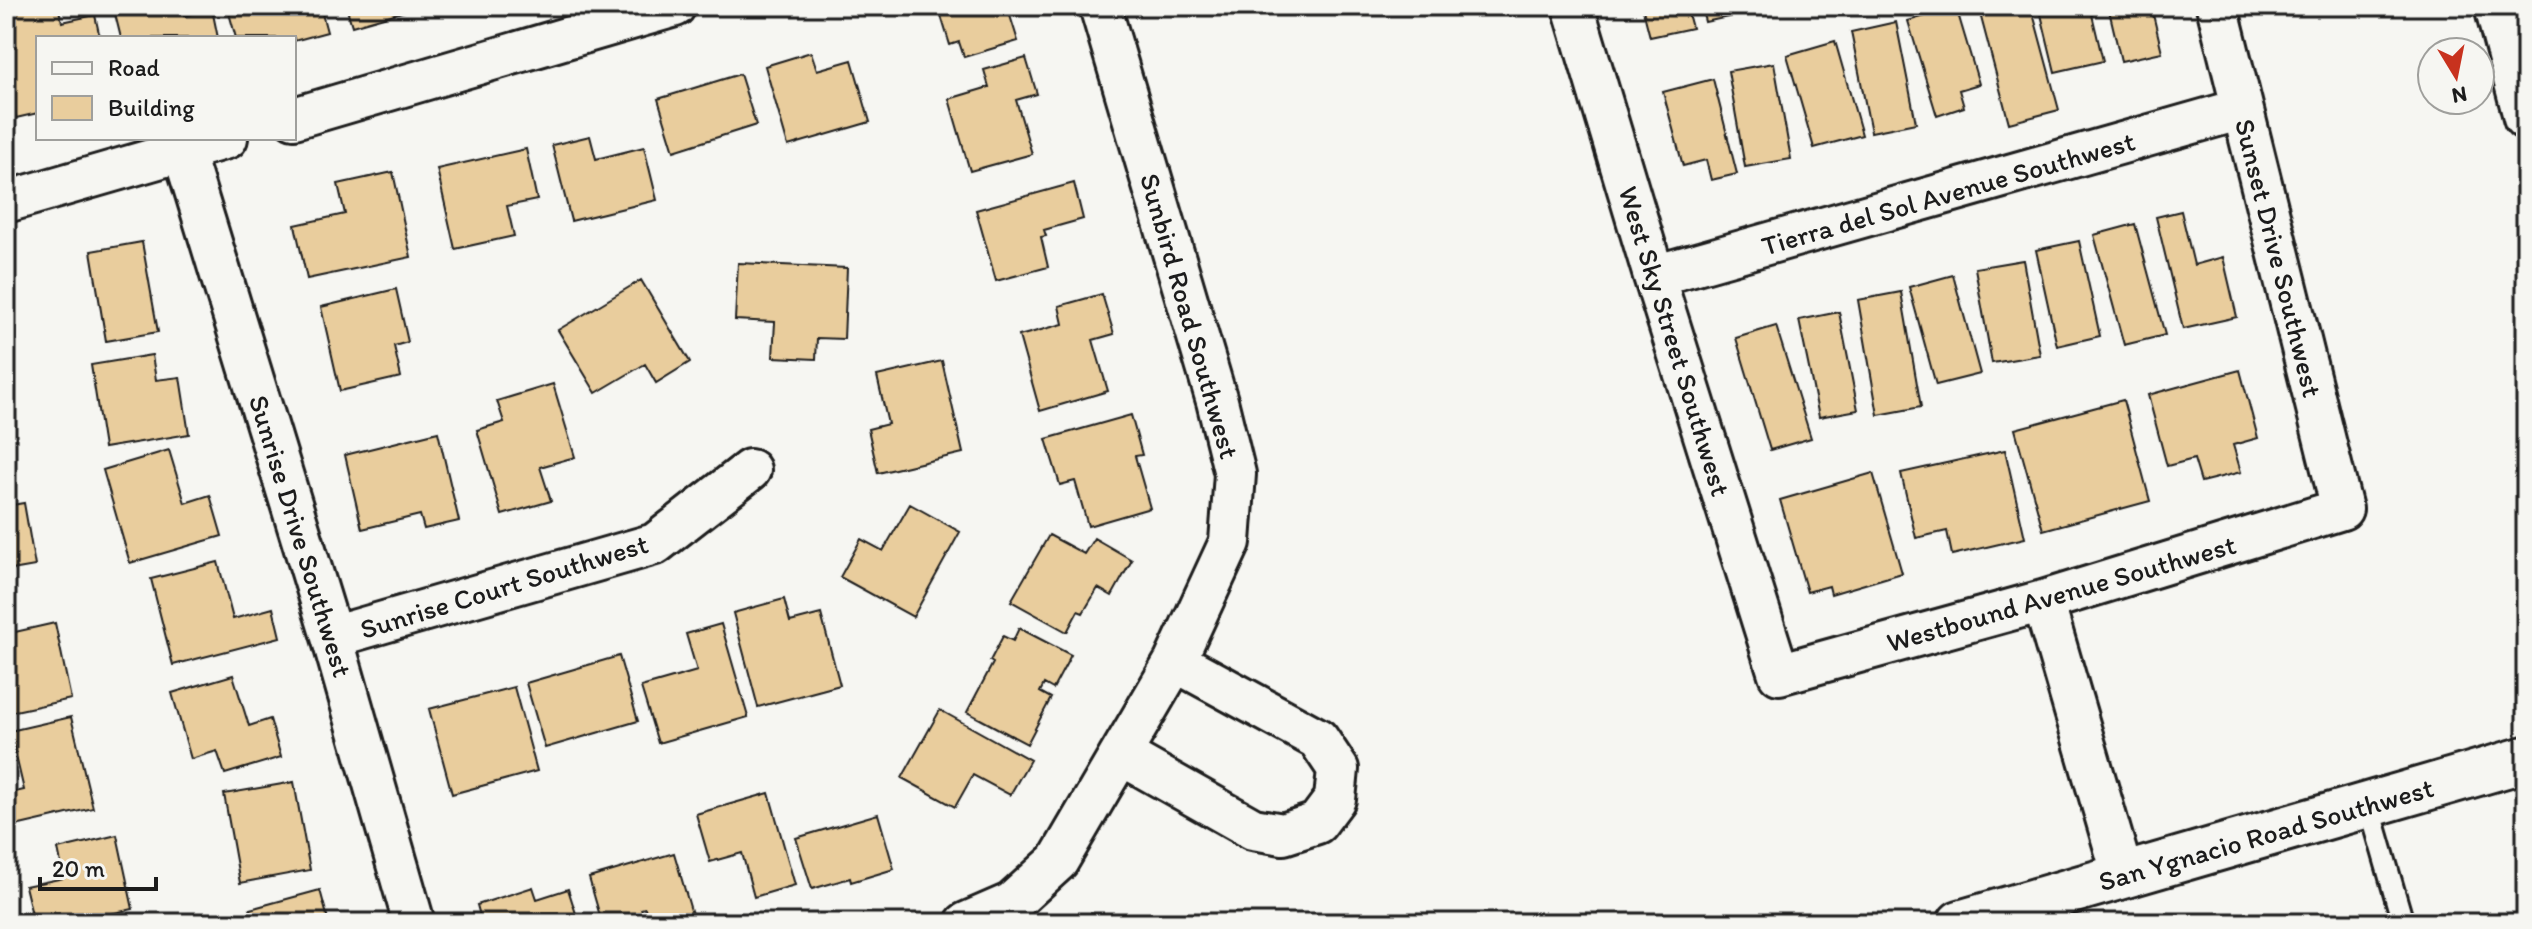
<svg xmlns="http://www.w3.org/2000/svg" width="2532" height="929" viewBox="0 0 2532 929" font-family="Itim,sans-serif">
	<rect width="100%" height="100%" fill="#f6f6f2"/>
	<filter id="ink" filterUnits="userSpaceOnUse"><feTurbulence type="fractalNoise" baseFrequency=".0125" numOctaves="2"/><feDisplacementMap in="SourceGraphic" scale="16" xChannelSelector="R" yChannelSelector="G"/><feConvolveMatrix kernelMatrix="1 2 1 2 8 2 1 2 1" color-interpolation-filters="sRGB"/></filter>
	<g filter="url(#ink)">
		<path fill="#e9cd9d" stroke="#1c1c1c" stroke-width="2" d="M6,6H58L62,22L95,15L100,38H38V113L16,118L6,73Z
			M113,6H182L184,16L212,9L218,38H121Z
			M227,6H320L327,32L294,41V38H236Z
			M346,6H423L352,26Z
			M938,6H1007L1018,41L964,57L959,42L950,45Z
			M1642,6H1686L1692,28L1650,37Z
			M1701,6H1759L1760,10L1705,22Z
			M1978,6H2031L2059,110L2009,123Z
			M2039,6H2090L2103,61L2055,72Z
			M2108,6H2151L2162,52L2121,61Z
			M1956,7L1979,84L1959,90L1964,107L1937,116L1908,21Z
			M1896,22L1916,123L1871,132L1851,32Z
			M1835,41L1862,135L1814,148L1787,55Z
			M811,52L817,70L852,60L870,122L788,146L765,66Z
			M1026,58L1037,94L1016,100L1032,154L970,171L949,99L989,87L984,70Z
			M1774,63L1791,159L1745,167L1728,71Z
			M740,74L756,125L674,151L658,99Z
			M1713,79L1737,174L1711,180L1706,160L1683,166L1663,92Z
			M590,136L596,159L644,147L657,200L571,221L552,145Z
			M526,149L537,200L507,206L514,236L455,249L437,169Z
			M393,172L411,257L307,279L295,225L345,214L338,184Z
			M1074,183L1083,219L1044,230L1046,236L1041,237L1048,267L996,281L976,210Z
			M2181,211L2194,265L2223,257L2237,317L2183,329L2156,217Z
			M2135,224L2165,335L2124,345L2094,235Z
			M2079,241L2100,336L2057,346L2036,250Z
			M142,242L158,332L106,341L91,251Z
			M2023,260L2040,355L1992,363L1975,268Z
			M738,263L847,268L844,339L817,338L816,359L773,357L775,322L735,320Z
			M1953,275L1980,374L1936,385L1909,287Z
			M641,280L690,362L656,383L645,364L596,393L558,330Z
			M396,289L408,342L394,346L401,377L340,391L321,307Z
			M1901,292L1921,407L1878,415L1858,300Z
			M1102,294L1114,334L1093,340L1108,391L1040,411L1019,336L1063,324L1059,306Z
			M1839,312L1858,410L1819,417L1799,320Z
			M1776,326L1811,438L1770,450L1736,338Z
			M152,355L156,380L180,377L189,434L104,448L91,365Z
			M942,361L963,453L878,473L868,429L888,424L877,376Z
			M2240,370L2258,438L2233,445L2241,472L2201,482L2194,459L2167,466L2148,395Z
			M553,384L575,457L540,467L551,501L502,515L477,430L504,422L497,401Z
			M2123,400L2150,501L2043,530L2015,429Z
			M1131,415L1142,455L1135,456L1150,508L1088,526L1075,481L1060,485L1046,439Z
			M438,432L459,521L424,529L420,515L362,529L345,455Z
			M169,450L185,503L210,495L222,536L130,563L103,470Z
			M2005,450L2025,538L1952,555L1947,531L1916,538L1901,473Z
			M1873,473L1902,573L1831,594L1829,586L1807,592L1780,500Z
			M24,503L35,566L6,571V506Z
			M910,504L960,532L913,617L840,577L861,539L883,551Z
			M1049,535L1084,554L1094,538L1132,560L1112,596L1098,588L1083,613L1078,611L1067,632L1011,601Z
			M218,562L233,619L273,608L280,637L173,665L151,579Z
			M784,599L790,622L821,614L840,685L758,707L733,613Z
			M55,623L71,699L6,713V634Z
			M721,624L748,717L658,743L641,687L697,671L686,634Z
			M1019,628L1071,655L1053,689L1044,684L1040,692L1051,698L1027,744L967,712L993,663L990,661L1003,636L1013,641Z
			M619,656L638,721L545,748L526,683Z
			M233,675L249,726L270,719L281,757L225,774L217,751L191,759L172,693Z
			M514,687L537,771L452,794L429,709Z
			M940,710L1030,760L1010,795L973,775L955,807L902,778Z
			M71,717L93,808L7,828L6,794L24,790L10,731Z
			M294,782L310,870L240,883L224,794Z
			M769,793L795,885L754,897L742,853L710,862L696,814Z
			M878,814L894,869L851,882L850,878L812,889L796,838Z
			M117,835L133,909L69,923H34L25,886L64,878L58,849Z
			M674,853L692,914L660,923H649L645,908L641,909L646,923H602L589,878Z
			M533,887L537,899L568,889L579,923H482L477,905Z
			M320,890L329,923H254L250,909Z"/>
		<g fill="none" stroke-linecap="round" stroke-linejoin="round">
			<g stroke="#1c1c1c" stroke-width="26">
				<path id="service" d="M2369,805L2403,923"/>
			</g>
			<g stroke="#1c1c1c" stroke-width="46">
				<path id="minor" d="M1573,6L1654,276L1779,674L2043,601L2342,509L2217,6
					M294,118L675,6
					M183,151L332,637L414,923
					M6,202L227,138
					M1654,276L2242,109
					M2043,601L2123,876
					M332,637L655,544L750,470
					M1122,755L1253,829L1283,834L1317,823L1335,799L1338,769L1318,739L1175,661
					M966,923L1012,903L1058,861L1175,661L1230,542L1235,474L1217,401L1100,6"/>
			</g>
			<g stroke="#1c1c1c" stroke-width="50">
				<path id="tertiary" d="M1960,923L2526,759"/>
			</g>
			<g stroke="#1c1c1c" stroke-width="50">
				<path id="secondary" d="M2497,6L2526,117"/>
			</g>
			<use href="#service" stroke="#f6f6f2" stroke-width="20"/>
			<use href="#minor" stroke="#f6f6f2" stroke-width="40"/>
			<use href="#tertiary" stroke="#f6f6f2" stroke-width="44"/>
			<use href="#secondary" stroke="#f6f6f2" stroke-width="44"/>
		</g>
	</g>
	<g text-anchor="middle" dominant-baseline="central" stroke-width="6" stroke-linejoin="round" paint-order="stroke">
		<g font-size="28" fill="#1c1c1c" stroke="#f6f6f2">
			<text transform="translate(1948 193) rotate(-16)">Tierra del Sol Avenue Southwest</text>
			<text transform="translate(2279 258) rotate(76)">Sunset Drive Southwest</text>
			<text transform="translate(1190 316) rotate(74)">Sunbird Road Southwest</text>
			<text transform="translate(1675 341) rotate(73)">West Sky Street Southwest</text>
			<text transform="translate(301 536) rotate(73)">Sunrise Drive Southwest</text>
			<text transform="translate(504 586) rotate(-17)">Sunrise Court Southwest</text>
			<text transform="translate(2061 593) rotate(-16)">Westbound Avenue Southwest</text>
			<text transform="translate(2266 834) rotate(-16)">San Ygnacio Road Southwest</text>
		</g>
	</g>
	<rect width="2532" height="929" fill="none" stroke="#f6f6f2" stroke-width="32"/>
	<rect x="16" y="16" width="2500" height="897" fill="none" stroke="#1c1c1c" stroke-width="3" filter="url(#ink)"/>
	<rect x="36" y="36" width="260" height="104" fill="#f6f6f2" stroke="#9f9f9c" stroke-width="2"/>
	<rect x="52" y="62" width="40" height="12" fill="#f6f6f2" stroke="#9f9f9c" stroke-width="2"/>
	<text x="108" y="76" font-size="24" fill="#1c1c1c">Road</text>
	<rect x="52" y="96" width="40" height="24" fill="#e9cd9d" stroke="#9f9f9c" stroke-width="2"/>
	<text x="108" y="116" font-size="24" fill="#1c1c1c">Building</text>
	<g transform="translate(2456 76) rotate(170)"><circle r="38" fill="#f6f6f2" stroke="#9f9f9c" stroke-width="2"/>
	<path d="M0-6L14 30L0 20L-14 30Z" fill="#c8321e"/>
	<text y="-12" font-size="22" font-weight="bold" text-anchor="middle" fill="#1c1c1c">N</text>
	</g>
	<path d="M40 877v12h116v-12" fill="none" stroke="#1c1c1c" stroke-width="4"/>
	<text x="52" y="877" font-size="24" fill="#1c1c1c" stroke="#f6f6f2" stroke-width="6" paint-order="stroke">20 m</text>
</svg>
